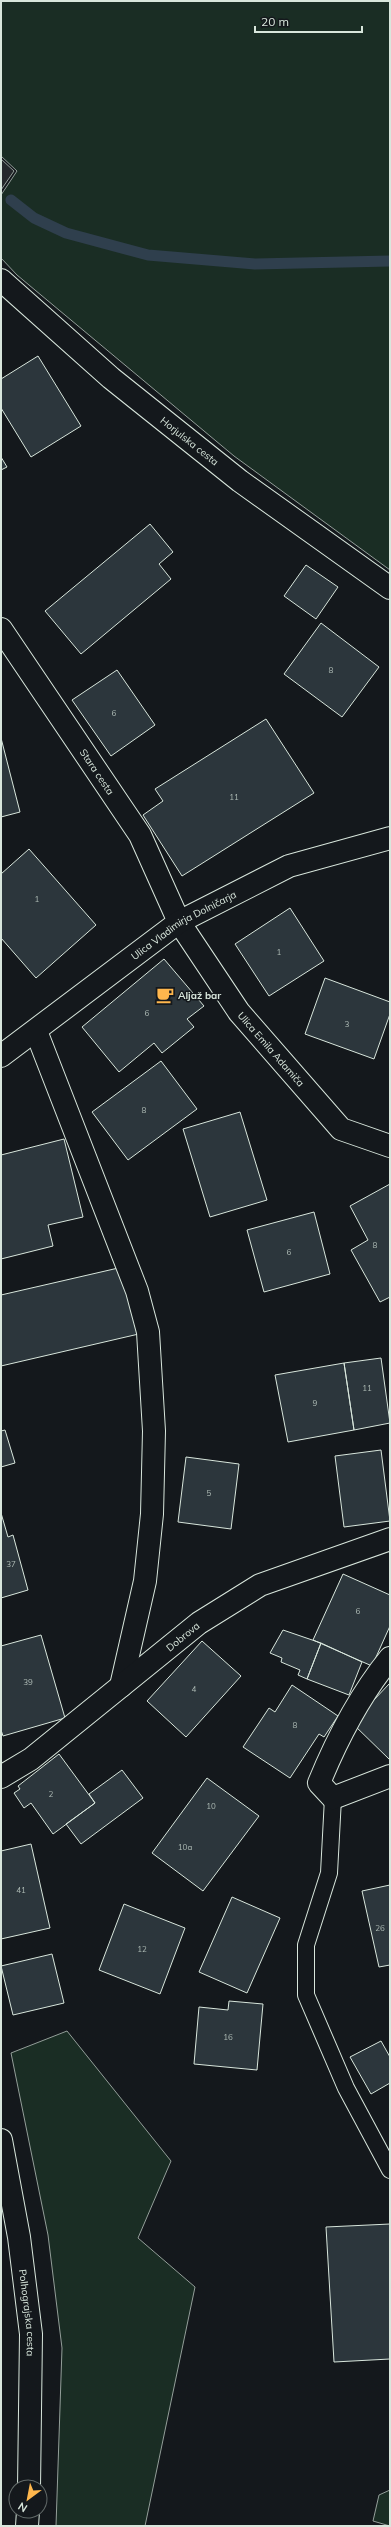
<svg xmlns="http://www.w3.org/2000/svg" width="391" height="2527" viewBox="0 0 391 2527" font-family="Mulish,sans-serif">
	<rect width="100%" height="100%" fill="#14181c"/>
	<path fill="#1a2d24" stroke="#939e99" d="M1,1H390V570L234,456L17,275L1,258V195L17,171L1,156Z
		M67,2031L171,2161L138,2238L195,2287L145,2526H56L62,2348L48,2235L11,2053Z
		M390,2490V2526L373,2521L379,2495Z"/>
	<path fill="#24282b" stroke="#939e99" d="M1,159L14,171L1,190Z"/>
	<g fill="none" stroke-linecap="round" stroke-linejoin="round">
		<path stroke="#2f3f4d" stroke-width="11" d="M11,200L34,218L66,233L148,255L255,264L390,261"/>
	</g>
	<path fill="#2c363c" stroke="#d8e6dc" d="M38,356L81,426L31,457L1,408V379Z
		M1,457L7,467L1,470Z
		M150,524L173,552L159,564L171,579L81,654L45,611Z
		M306,565L338,587L316,619L284,596Z
		M321,623L379,667L342,717L284,674Z
		M117,670L155,725L111,756L72,700Z
		M266,719L314,793L182,876L143,815L163,801L155,789Z
		M1,738L20,812L1,817Z
		M29,849L96,925L36,978L1,938V874Z
		M290,908L324,961L269,996L235,944Z
		M164,959L204,1006L187,1019L194,1027L162,1053L154,1043L119,1072L82,1027Z
		M325,978L390,1002V1014L374,1059L305,1034Z
		M161,1061L197,1109L128,1160L92,1112Z
		M240,1112L267,1200L210,1217L183,1129Z
		M64,1139L83,1217L48,1225L53,1246L1,1259V1155Z
		M390,1184V1297L380,1302L351,1250L368,1240L350,1206Z
		M314,1212L330,1274L264,1292L247,1230Z
		M127,1266L143,1333L1,1366V1295Z
		M381,1358L390,1423L354,1430L344,1363Z
		M344,1363L354,1430L288,1442L275,1375Z
		M5,1430L15,1463L1,1467V1431Z
		M381,1450L390,1521L344,1527L335,1456Z
		M186,1457L239,1464L231,1529L178,1522Z
		M1,1513L8,1537L13,1535L28,1590L1,1598Z
		M343,1574L390,1595V1626L372,1666L313,1640Z
		M283,1630L321,1643L307,1679L298,1675L300,1670L281,1662L282,1658L270,1653Z
		M41,1635L65,1718L3,1736L1,1730V1646Z
		M202,1641L241,1676L186,1737L147,1701Z
		M321,1643L362,1662L349,1695L307,1679Z
		M390,1683V1760L352,1723Z
		M292,1685L338,1716L324,1737L319,1734L290,1778L243,1747L269,1708L275,1712Z
		M59,1754L95,1803L53,1834L31,1803L24,1808L14,1793L20,1789L18,1786Z
		M122,1770L143,1798L81,1844L66,1824L95,1803L89,1794Z
		M207,1778L259,1816L203,1891L152,1853Z
		M31,1844L50,1928L1,1939V1851Z
		M390,1885V1965L379,1967L362,1891Z
		M232,1897L280,1918L247,1993L199,1972Z
		M124,1904L185,1928L160,1994L99,1970Z
		M52,1954L64,2003L13,2015L1,1966Z
		M229,2001L263,2004L257,2070L194,2064L199,2007L228,2010Z
		M381,2041L390,2057V2083L371,2094L350,2057Z
		M390,2224V2359L334,2362L326,2227Z"/>
	<g fill="none" stroke-linecap="round" stroke-linejoin="round">
		<g stroke="#d8e6dc" stroke-width="18">
			<path id="service" d="M333,1798L329,1873L306,1945V1995L346,2088L390,2170"/>
		</g>
		<g stroke="#d8e6dc" stroke-width="24">
			<g id="minor">
				<path id="s1" d="M1,629L140,835L179,922L239,1012L341,1129L390,1146"/>
				<path d="M36,1031L137,1291L148,1332L154,1431L152,1514L145,1581L121,1686"/>
				<path id="s2" d="M1,1056L179,922L289,866L390,838"/>
				<path d="M390,1658C360,1695 337,1739 319,1783L333,1798L390,1776"/>
				<path id="s3" d="M1,1777L31,1759L199,1623L260,1585L390,1539"/>
			</g>
		</g>
		<g stroke="#d8e6dc" stroke-width="24">
			<g id="tertiary">
				<path id="s4" d="M1,280L111,378L240,481L390,588"/>
				<path id="s5" d="M1,2140L19,2237L31,2334L29,2487"/>
				<path d="M27,2526L28,2511"/>
			</g>
		</g>
		<use href="#service" stroke="#14181c" stroke-width="16"/>
		<use href="#minor" stroke="#14181c" stroke-width="22"/>
		<use href="#tertiary" stroke="#14181c" stroke-width="22"/>
	</g>
	<defs>
		<g id="cafe-bare" transform="scale(1.38)"><path d="M-5.5-4.5H6V0H3Q3 3.5 0 3.5H-2.5Q-5.5 3.5-5.5 0ZM3-3.2v2h1.7v-2ZM-6 4.5H4V6H-6Z" fill="#ffb74d" stroke="#14181c" stroke-width="2.5" paint-order="stroke"/></g>
	</defs>
	<g fill-rule="evenodd">
		<use href="#cafe-bare" x="165" y="995"/>
	</g>
	<g text-anchor="middle" dominant-baseline="central" stroke-width="3" stroke-linejoin="round" paint-order="stroke">
		<g font-size="8" fill="#adbab4">
			<text x="331" y="670">8</text>
			<text x="114" y="713">6</text>
			<text x="234" y="797">11</text>
			<text x="37" y="899">1</text>
			<text x="279" y="952">1</text>
			<text x="147" y="1013">6</text>
			<text x="347" y="1024">3</text>
			<text x="144" y="1110">8</text>
			<text x="375" y="1245">8</text>
			<text x="289" y="1252">6</text>
			<text x="367" y="1388">11</text>
			<text x="315" y="1403">9</text>
			<text x="209" y="1493">5</text>
			<text x="11" y="1564">37</text>
			<text x="358" y="1611">6</text>
			<text x="28" y="1682">39</text>
			<text x="194" y="1689">4</text>
			<text x="295" y="1725">8</text>
			<text x="51" y="1794">2</text>
			<text x="211" y="1806">10</text>
			<text x="185" y="1847">10a</text>
			<text x="21" y="1890">41</text>
			<text x="380" y="1928">26</text>
			<text x="142" y="1949">12</text>
			<text x="228" y="2037">16</text>
		</g>
		<g font-size="10" fill="#d8e6dc" stroke="#14181c">
			<text stroke="none"><textPath href="#s4" startOffset="248">Horjulska cesta</textPath></text>
			<text stroke="none"><textPath href="#s1" startOffset="172">Stara cesta</textPath></text>
			<text stroke="none"><textPath href="#s2" startOffset="225">Ulica Vladimirja Dolničarja</textPath></text>
			<text stroke="none"><textPath href="#s1" startOffset="501">Ulica Emila Adamiča</textPath></text>
			<text stroke="none"><textPath href="#s3" startOffset="230">Dobrova</textPath></text>
			<text stroke="none"><textPath href="#s5" startOffset="175">Polhograjska cesta</textPath></text>
		</g>
		<g font-size="10" font-weight="bold" fill="#d8e6dc" stroke="#14181c" text-anchor="start">
			<text x="178" y="995">Aljaž bar</text>
		</g>
	</g>
	<rect width="391" height="2527" fill="none" stroke="#d8e6dc" stroke-width="4"/>
	<g transform="translate(28 2499) rotate(212)"><circle r="19" fill="#14181c" stroke="#626a69"/>
	<path d="M0-3L7 15L0 10L-7 15Z" fill="#ffb74d"/>
	<text y="-6" font-size="11" font-weight="bold" text-anchor="middle" fill="#d8e6dc">N</text>
	</g>
	<path d="M255 26v6h107v-6" fill="none" stroke="#d8e6dc" stroke-width="2"/>
	<text x="261" y="26" font-size="12" fill="#d8e6dc" stroke="#14181c" stroke-width="3" paint-order="stroke">20 m</text>
</svg>
